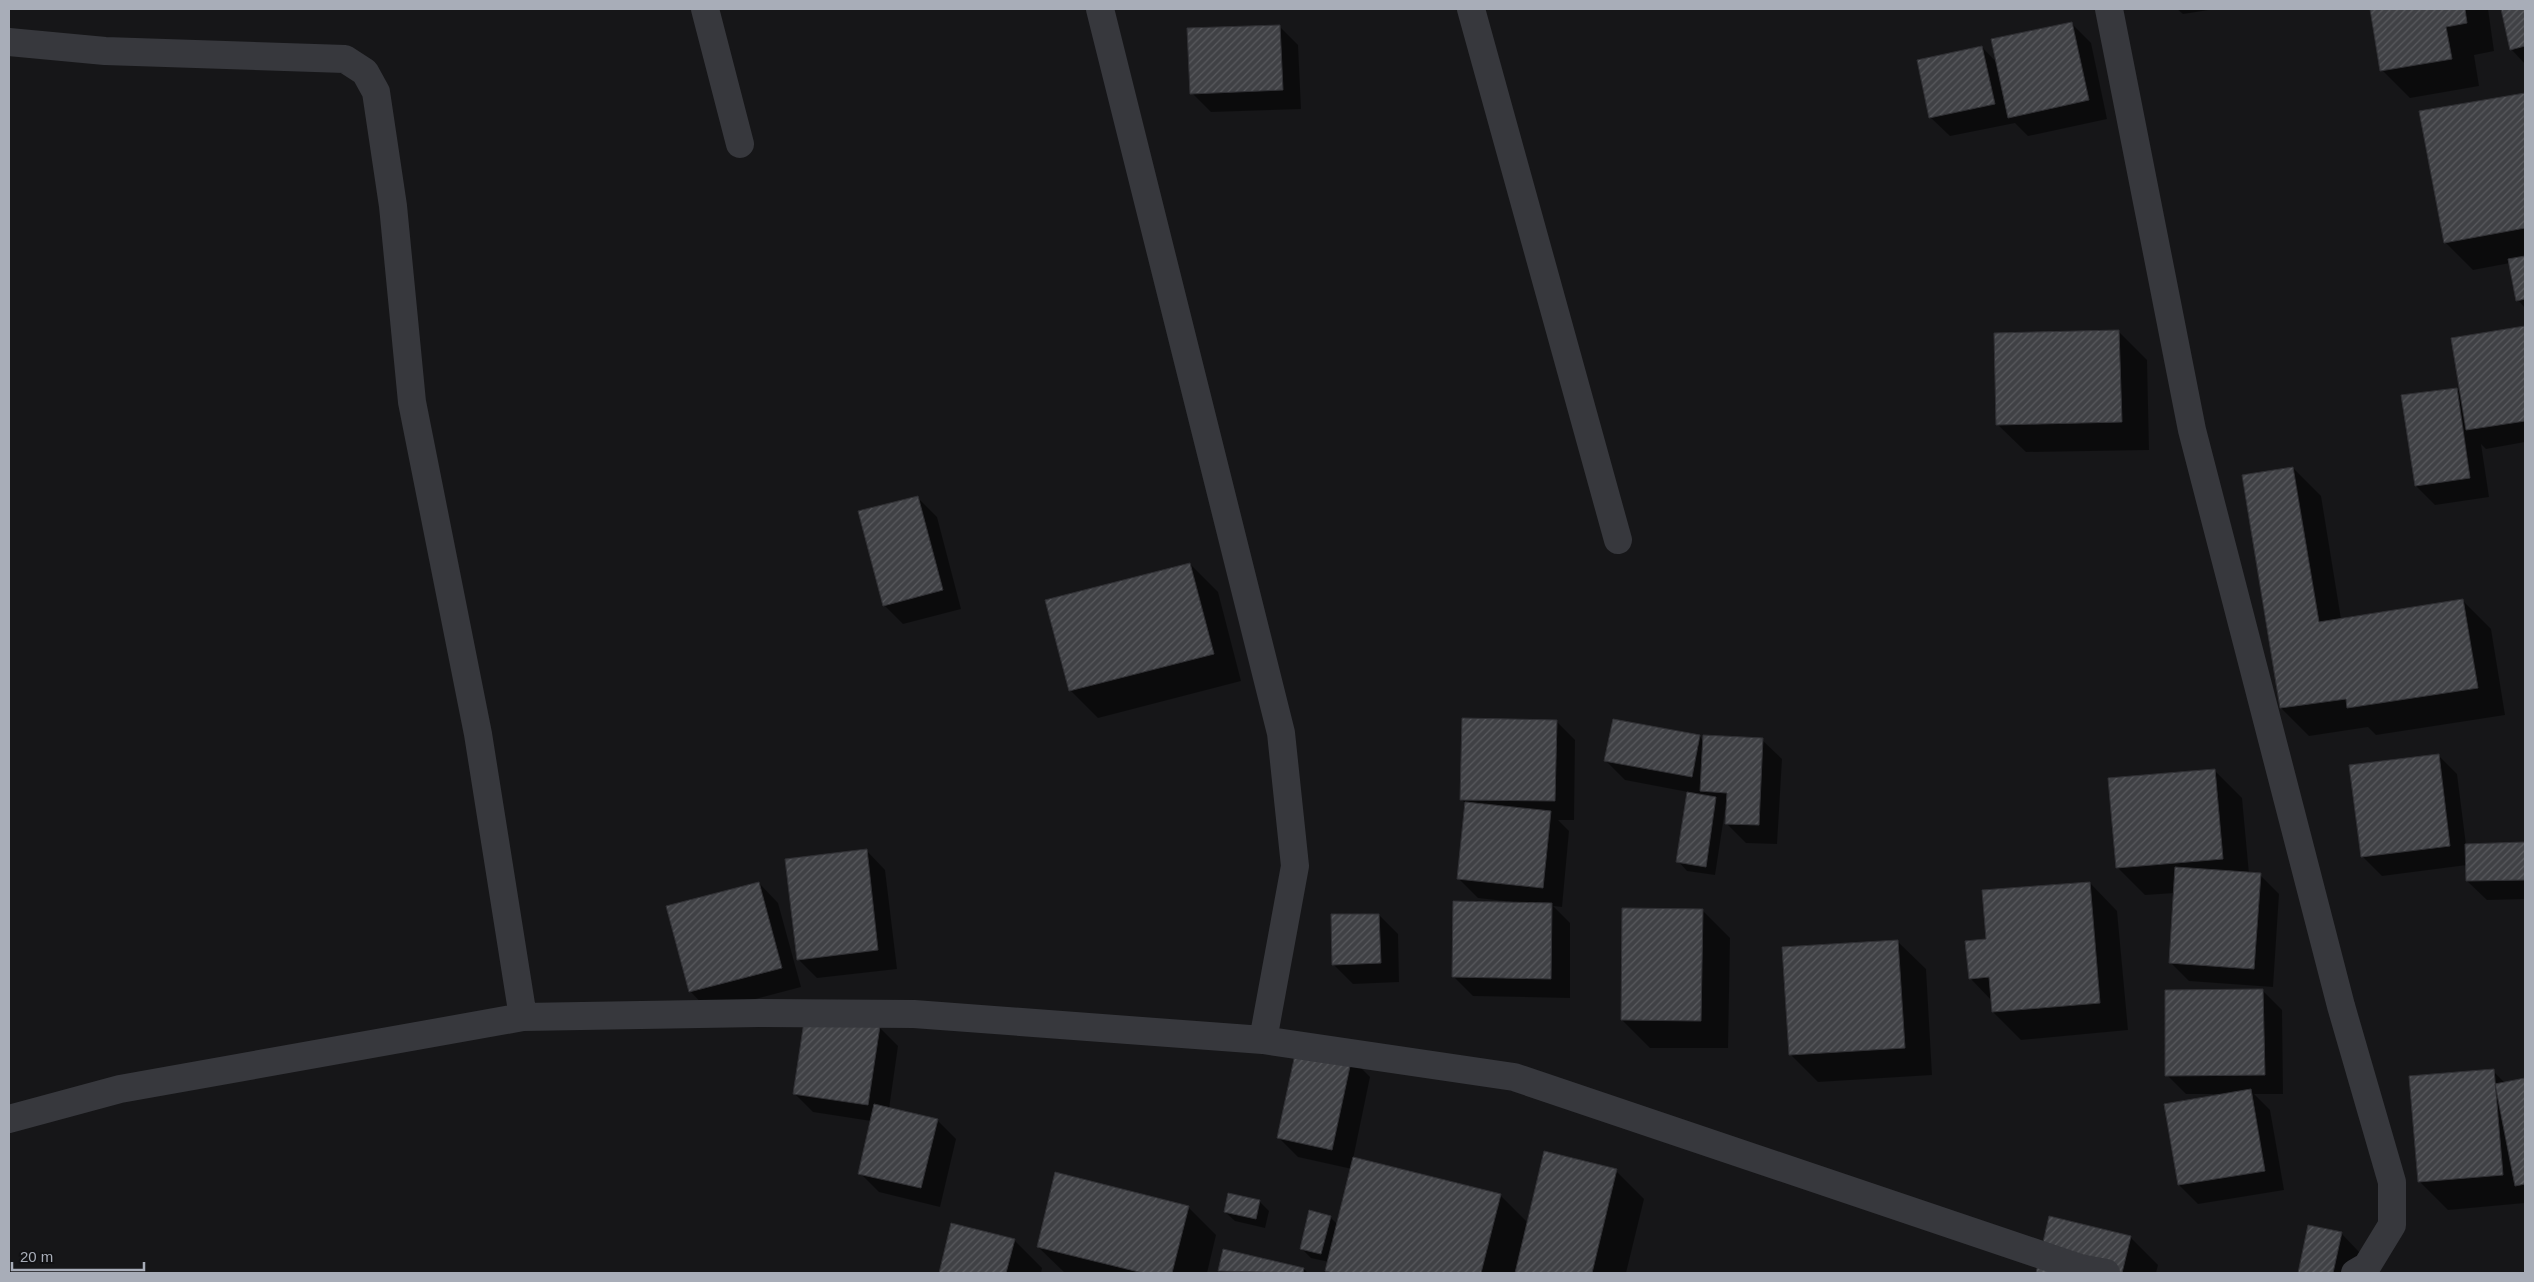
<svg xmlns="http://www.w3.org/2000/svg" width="2534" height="1282" viewBox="0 0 2534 1282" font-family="Arial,sans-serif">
	<defs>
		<pattern id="building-hatch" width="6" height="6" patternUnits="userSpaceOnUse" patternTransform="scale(1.25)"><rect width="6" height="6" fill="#404145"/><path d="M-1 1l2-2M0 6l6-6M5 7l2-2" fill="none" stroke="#595a5e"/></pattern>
	</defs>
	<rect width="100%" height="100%" fill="#161618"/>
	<path fill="#0007" d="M2177,9H2215L2183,14Z
		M2371,9H2488L2494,51L2474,55L2479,86L2410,98L2382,70Z
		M2502,9H2525V64L2511,49Z
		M2072,24L2091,43L2107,119L2028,136L2015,123L1950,136L1930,117L1982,47L1998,64Z
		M1279,26L1298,45L1301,109L1211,112L1192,93Z
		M2525,94V308L2518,300L2510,263L2473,270L2445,242L2421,112Z
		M2525,328V442L2486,449L2481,444L2489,497L2435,505L2416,486L2457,389L2461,393L2452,339Z
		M2119,332L2147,360L2149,450L2026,452L1998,425Z
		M2293,468L2321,496L2341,619L2463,601L2491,629L2505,715L2376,735L2368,727L2309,736L2281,708Z
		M917,497L937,517L961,609L903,624L884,605Z
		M1190,564L1218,592L1241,681L1098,718L1070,690Z
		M1556,721L1575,740L1574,820H1558L1569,831L1562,907L1553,906L1570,923V998L1473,996L1454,977L1513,902L1478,898L1459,879L1466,804L1462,800Z
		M1699,736L1704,741L1762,740L1782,759L1777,844L1746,843L1727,824V810H1725L1715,875L1687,871L1678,861L1688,792L1625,780L1606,761Z
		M2438,755L2457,774L2466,845L2525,843V899L2487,900L2467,881V865L2382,876L2362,856Z
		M2214,770L2242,798L2249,874L2260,875L2279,894L2273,987L2189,981L2170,962L2175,893L2145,895L2117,867Z
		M866,850L885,870L897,969L817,978L798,959Z
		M759,883L778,903L801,987L709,1011L690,991Z
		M2090,883L2117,911L2128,1030L2021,1040L1993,1012L1992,1001L1970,978L1987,941Z
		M1702,910L1730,938L1728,1048H1650L1622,1020Z
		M1379,915L1398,934L1399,982L1353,984L1333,964Z
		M1898,942L1926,969L1932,1075L1818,1082L1790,1054Z
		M2263,991L2282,1010L2283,1094H2254L2270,1110L2284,1190L2198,1204L2179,1185L2222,1094H2186L2167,1075Z
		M879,1027L898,1046L889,1109L937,1120L956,1139L940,1207L879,1192L860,1173L871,1121L813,1112L794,1093Z
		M1351,1058L1370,1077L1353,1159L1500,1195L1528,1223L1616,1171L1644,1199L1626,1273H1329L1326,1271L1329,1262L1311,1258L1301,1248L1330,1217L1338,1225L1352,1169L1298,1157L1279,1138Z
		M2493,1071L2505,1083L2525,1079V1203L2448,1210L2420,1182Z
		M1259,1201L1269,1211L1265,1228L1235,1221L1225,1212Z
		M1188,1207L1216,1235L1207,1273H1065L1038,1247Z
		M2050,1218L2130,1237L2158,1265L2156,1273H2037Z
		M952,1225L1014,1240L1042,1268L1041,1273H940Z
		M2309,1226L2341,1233L2360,1253L2356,1273H2299Z
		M1224,1251L1304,1269L1308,1273H1222L1219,1271Z"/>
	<path fill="url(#building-hatch)" stroke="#303034" d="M2370,9H2465L2467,23L2446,27L2452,59L2380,71Z
		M2501,9H2525V46L2510,50Z
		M2072,22L2089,100L2008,118L1991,39Z
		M1280,25L1283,90L1190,94L1187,28Z
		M1982,46L1995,104L1929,118L1917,60Z
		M2525,93V228L2444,243L2419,111Z
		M2525,256V299L2516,301L2508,259Z
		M2525,326V421L2466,430L2451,338Z
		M2119,330L2122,422L1996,425L1994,333Z
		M2457,388L2470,478L2415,486L2401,395Z
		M2293,467L2319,622L2463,599L2478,688L2347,708L2346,699L2280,708L2242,475Z
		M918,496L943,590L883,606L858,511Z
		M1190,563L1214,654L1069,691L1045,600Z
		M1462,718L1557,720L1555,801L1460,800Z
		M1613,719L1700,735L1692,777L1604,761Z
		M1703,735L1763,738L1759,825L1725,824L1727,793L1700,791Z
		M2439,754L2450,846L2361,857L2349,765Z
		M2215,769L2223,859L2116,868L2108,778Z
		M1687,792L1716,797L1706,867L1676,862Z
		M1465,802L1551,811L1543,888L1457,879Z
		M2525,842V880L2466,881L2465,844Z
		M867,849L878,950L797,960L785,859Z
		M2175,867L2261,873L2254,969L2169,963Z
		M759,882L782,968L689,992L666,906Z
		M2090,882L2100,1003L1992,1012L1989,977L1969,979L1965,941L1986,939L1982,890Z
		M1453,901L1552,903L1551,979L1452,977Z
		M1622,908L1703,909L1701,1021L1621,1020Z
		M1331,914H1379L1381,963L1332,965Z
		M1898,940L1905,1048L1789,1055L1782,947Z
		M2263,989L2265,1075L2165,1076V990Z
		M805,1015L880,1026L868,1105L793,1094Z
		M1297,1045L1352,1057L1332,1150L1277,1138Z
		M2494,1069L2503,1175L2418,1182L2409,1076Z
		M2525,1078V1184L2515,1186L2495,1084Z
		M2251,1089L2265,1171L2178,1185L2164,1104Z
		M874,1104L938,1119L921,1188L858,1174Z
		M1544,1151L1617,1169L1592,1273H1515Z
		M1353,1157L1501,1194L1481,1273H1333L1325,1271Z
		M1055,1172L1189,1206L1172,1273H1143L1037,1247Z
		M1228,1193L1260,1200L1256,1219L1224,1212Z
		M1309,1210L1331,1216L1321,1254L1300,1249Z
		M2049,1216L2131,1236L2122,1273H2036Z
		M951,1223L1015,1239L1006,1273H939Z
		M2308,1225L2342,1232L2333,1273H2298Z
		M1223,1249L1304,1268L1303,1273L1218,1271Z"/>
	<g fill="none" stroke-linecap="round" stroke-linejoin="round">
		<path stroke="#37383d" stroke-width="28" d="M705,9L740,144
			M1100,9L1281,733L1295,866L1263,1040
			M1471,9L1618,540
			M2109,9L2192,430L2341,1006L2392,1182V1225L2367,1266L2355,1273
			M9,42L105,51L345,59L365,72L376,92L393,206L412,402L478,734L523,1017
			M9,1119L120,1089L523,1017L759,1013L914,1014L1263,1040L1514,1077L2080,1268L2106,1273"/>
	</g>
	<rect width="2534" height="1282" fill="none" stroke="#a8adb8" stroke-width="20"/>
	<path d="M12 1262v8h132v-8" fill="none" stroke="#a8adb8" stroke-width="2.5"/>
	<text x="20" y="1262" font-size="15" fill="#a8adb8" stroke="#111113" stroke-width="4" paint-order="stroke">20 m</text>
</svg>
